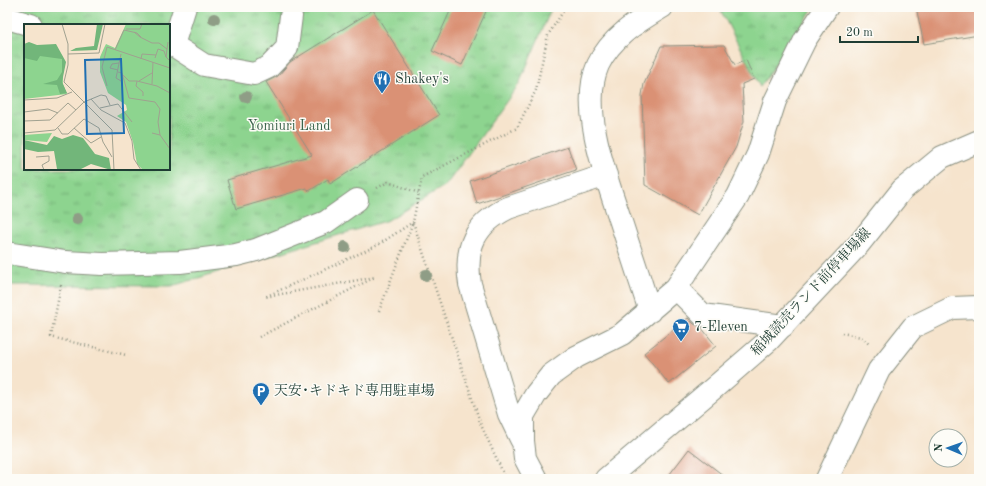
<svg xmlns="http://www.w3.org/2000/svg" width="986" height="486" viewBox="0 0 986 486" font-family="'Old Standard TT','Noto Serif JP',serif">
	<defs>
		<pattern id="park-tufts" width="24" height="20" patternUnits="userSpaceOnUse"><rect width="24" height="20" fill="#8dd48f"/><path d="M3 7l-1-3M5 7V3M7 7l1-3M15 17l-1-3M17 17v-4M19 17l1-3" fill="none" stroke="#73ad76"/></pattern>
	</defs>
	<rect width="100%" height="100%" fill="#fdfcf7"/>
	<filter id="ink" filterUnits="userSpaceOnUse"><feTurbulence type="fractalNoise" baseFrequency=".025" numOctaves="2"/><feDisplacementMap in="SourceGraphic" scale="8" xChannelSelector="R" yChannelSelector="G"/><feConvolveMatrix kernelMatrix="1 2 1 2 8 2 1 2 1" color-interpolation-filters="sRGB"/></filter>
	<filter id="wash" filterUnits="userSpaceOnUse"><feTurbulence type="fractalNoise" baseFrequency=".012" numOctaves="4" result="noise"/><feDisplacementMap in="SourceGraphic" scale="16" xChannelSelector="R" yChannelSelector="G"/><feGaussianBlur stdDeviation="0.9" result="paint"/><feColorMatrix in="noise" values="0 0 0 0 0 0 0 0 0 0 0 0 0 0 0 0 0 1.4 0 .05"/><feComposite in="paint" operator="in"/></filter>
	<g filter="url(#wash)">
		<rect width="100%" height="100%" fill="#f6e4cd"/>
		<path fill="url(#park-tufts)" stroke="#568862" fill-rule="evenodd" d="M7,7H552L519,84L446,185L388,220L172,286L7,285ZM25,25H169V169H25Z
			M719,7H814L760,87Z"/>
		<g id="blocks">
			<path fill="#da9174" d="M452,7H488L462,65L432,51Z
				M916,7H979V35L924,44Z
				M373,10L439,115L330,184L328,179L309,191L307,188L236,209L227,180L312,155L266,82L278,76L290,62Z
				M724,45L735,65L746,60L754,79L742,84L744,121L736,147L698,215L645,185L642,95L644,84L661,46Z
				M568,147L576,170L477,204L470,181Z
				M688,318L694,324L701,327L716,346L669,384L644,353Z
				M689,449L728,479H666Z"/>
		</g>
	</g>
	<g filter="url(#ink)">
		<use href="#blocks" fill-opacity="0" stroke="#8a9080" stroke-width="1"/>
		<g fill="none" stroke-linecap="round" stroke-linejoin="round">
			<g stroke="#8a9080" stroke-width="24">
				<path id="minor" d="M7,18L31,25
					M169,45H173L204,65L254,74L269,67L287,48L291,16
					M173,45L185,7
					M7,253L65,262L102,264L180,262L236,255L256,250L326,222L357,200
					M676,288L703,315L783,326
					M650,311C640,281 631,252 621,222C607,179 579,108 598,65C611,37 637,22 662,7
					M521,439L509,414L470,284C464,247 475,224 508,208L606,175
					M536,479L525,458L523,441V416L536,394L551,375L576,357L622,334L676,288L738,196L758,154L775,101L805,40L827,7
					M827,479L879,370L913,327L952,308L979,307"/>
			</g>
			<g stroke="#8a9080" stroke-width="24">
				<path id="major" d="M606,479L715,387L768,341L859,244L902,190L942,157L979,141"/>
			</g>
			<path stroke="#8a9080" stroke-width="2.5" stroke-dasharray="1 3" stroke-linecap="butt" d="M377,188L388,182L419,193
				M61,285L51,337L126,355
				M379,311L413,222
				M842,333L861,337L869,344
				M259,337L375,277L265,297L378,245L413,222
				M506,479L481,425L413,222L422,177L517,128L536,90L548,35L566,7"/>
			<use href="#minor" stroke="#fff" stroke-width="22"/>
			<use href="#major" stroke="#fff" stroke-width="22"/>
		</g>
		<g fill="#8f9d86">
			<circle cx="214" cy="19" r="6"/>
			<circle cx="246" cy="97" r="6"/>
			<circle cx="77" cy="219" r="6"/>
			<circle cx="345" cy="247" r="6"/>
			<circle cx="426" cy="275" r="6"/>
		</g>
	</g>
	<defs>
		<g id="restaurant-pin" transform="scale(0.9)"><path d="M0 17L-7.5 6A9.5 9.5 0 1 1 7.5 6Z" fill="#1f6fb2" stroke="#fdfcf7"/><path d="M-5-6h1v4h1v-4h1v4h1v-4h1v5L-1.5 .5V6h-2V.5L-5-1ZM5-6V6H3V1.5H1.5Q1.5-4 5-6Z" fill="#fff"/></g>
		<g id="supermarket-pin" transform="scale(0.9)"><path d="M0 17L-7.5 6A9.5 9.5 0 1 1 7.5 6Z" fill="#1f6fb2" stroke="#fdfcf7"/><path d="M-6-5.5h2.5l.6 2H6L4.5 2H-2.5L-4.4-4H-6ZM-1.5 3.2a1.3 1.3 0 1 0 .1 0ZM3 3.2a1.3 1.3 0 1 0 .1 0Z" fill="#fff"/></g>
		<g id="parking-pin" transform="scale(0.9)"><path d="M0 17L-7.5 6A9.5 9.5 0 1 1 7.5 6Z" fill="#1f6fb2" stroke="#fdfcf7"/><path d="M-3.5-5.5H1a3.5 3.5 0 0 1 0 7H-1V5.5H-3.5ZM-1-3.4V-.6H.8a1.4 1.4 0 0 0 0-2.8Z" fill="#fff"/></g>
	</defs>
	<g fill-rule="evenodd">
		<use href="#restaurant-pin" x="382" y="79"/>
		<use href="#supermarket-pin" x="681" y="327"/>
		<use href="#parking-pin" x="261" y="391"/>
	</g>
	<g text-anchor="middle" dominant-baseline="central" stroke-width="3" stroke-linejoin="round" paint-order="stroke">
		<g font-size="14" fill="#1f3d34" stroke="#fdfcf7" text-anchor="start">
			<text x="395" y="79">Shakey's</text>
			<text x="694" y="327">7-Eleven</text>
			<text x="274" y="391">天安･キドキド専用駐車場</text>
		</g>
		<g font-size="14" fill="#3a634b" stroke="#fdfcf7">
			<text x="289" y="126">Yomiuri Land</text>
		</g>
		<g font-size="14" fill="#1f3d34" stroke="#fdfcf7">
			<text transform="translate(811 292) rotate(-47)">稲城読売ランド前停車場線</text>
		</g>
	</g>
	<g transform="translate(24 24)">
		<rect width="146" height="146" fill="#f6e4cd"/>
		<path d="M0,29L39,33V60L43,70L0,75Z" fill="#8dd48f"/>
		<path d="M73,0H79L73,26L46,27L52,24L70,22ZM5,18L13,21L32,20L42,38L38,58L43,69L36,70L33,61L19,60L33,56L38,48V35L16,32L13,37L0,34V20ZM49,111L59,114L71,130L85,134L87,146L67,140L55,146L33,145L30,127L14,128L0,125V116L23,121L30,112L38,115Z" fill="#72b67a"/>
		<path d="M102,0H146V146H119L113,140L109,118L102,98L93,92L103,86L102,81L84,69L76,48V33L80,24L82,20L91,24ZM28,109L23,118L0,116V111Z" fill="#8dd48f"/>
		<path fill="none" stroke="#a0a190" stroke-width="1" d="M38,0L44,20V41L40,58L88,106L90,146M102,5H116L118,0M110,8L116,13L128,19H135L143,25L144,18M143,25L142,33L146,37M91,26L100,6L113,9L117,13M44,30L75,29L81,0M131,34L134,25L140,27L142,33M117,35L118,30L132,31M94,46L86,44L88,40L95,39M94,48L98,49L105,74L131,78L136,85L134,98L136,111M99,51L105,57H113M97,57L92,54L97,30M115,57L128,49M128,60L129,38M83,62L78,43L83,23L146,44M119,72V68L112,62L113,57L133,62L146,69M67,75L77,86L101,99L108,117L110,135L117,146M0,76L33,74L48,68M76,84L94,80L108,98M0,88L24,85L34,89M0,97L26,96L44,79L52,86M34,104L38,110H44L60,95L75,104L79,118L88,133M50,104L67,119L77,113M0,109L31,106L60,78L77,71L82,72L86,81M128,109L136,111L146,125M12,133L25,132V137L18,141L20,146"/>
		<path fill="#1f6fb2" fill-opacity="0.15" stroke="#1f6fb2" stroke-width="2" d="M97,35L100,109L63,110L61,36Z"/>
		<rect width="146" height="146" fill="none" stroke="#1f3d34" stroke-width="2"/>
	</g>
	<rect width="986" height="486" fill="none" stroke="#fdfcf7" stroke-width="24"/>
	<g transform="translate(948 448) rotate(272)"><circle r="19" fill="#fdfcf7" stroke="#a4b0a9"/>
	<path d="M0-3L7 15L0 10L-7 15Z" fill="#1f6fb2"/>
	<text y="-6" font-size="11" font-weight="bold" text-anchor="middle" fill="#1f3d34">N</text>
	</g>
	<path d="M840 36v6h78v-6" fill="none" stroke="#1f3d34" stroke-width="2"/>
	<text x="846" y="36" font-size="12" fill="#1f3d34" stroke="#fdfcf7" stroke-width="3" paint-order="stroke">20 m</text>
</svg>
